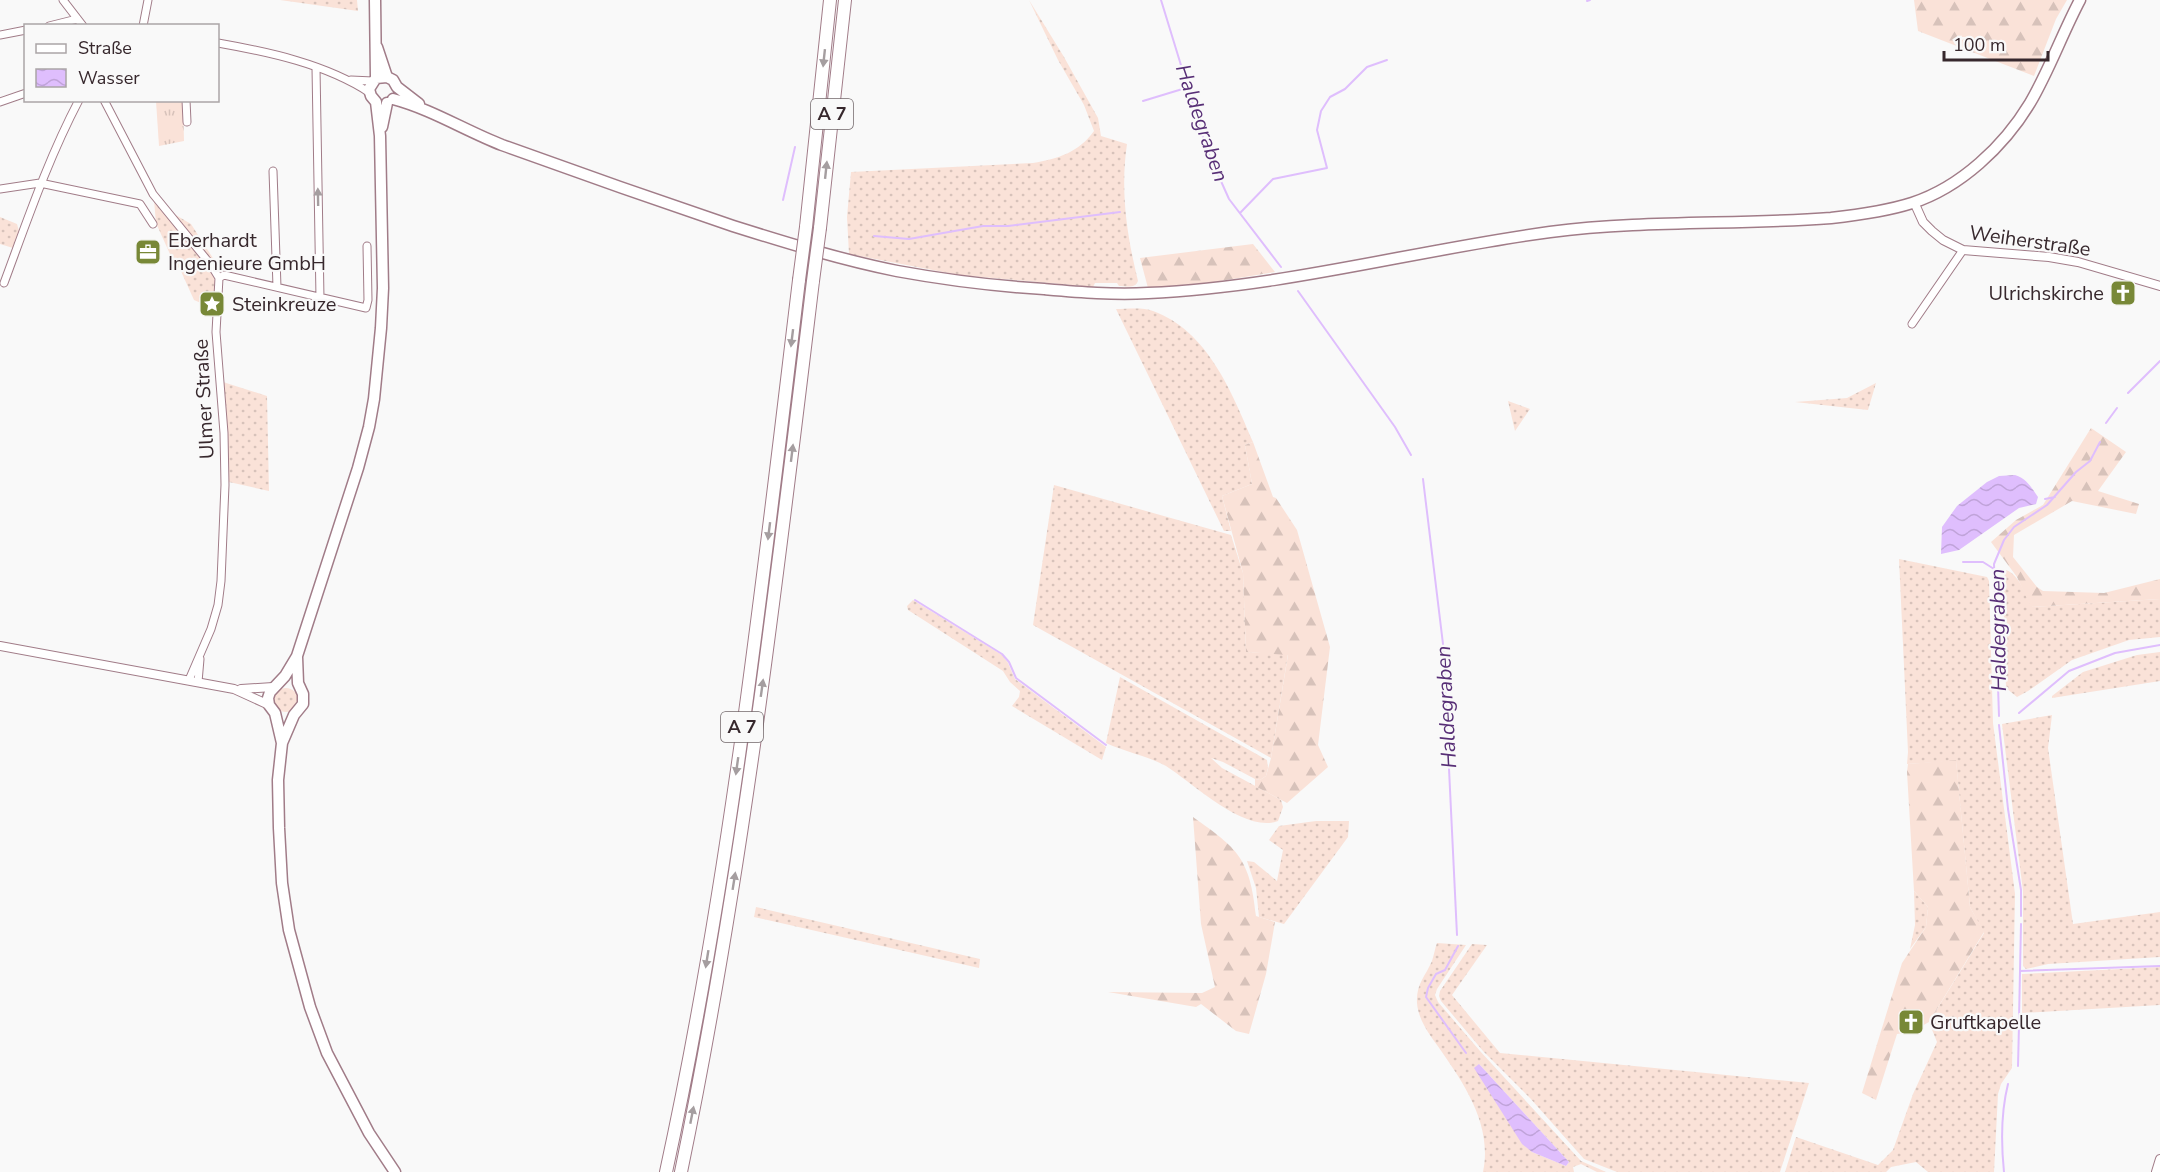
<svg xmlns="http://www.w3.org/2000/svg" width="2160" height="1172" viewBox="0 0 2160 1172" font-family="'Nunito Sans',sans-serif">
	<defs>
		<pattern id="grass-dots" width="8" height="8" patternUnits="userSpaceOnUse" patternTransform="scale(1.5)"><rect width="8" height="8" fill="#fae2d8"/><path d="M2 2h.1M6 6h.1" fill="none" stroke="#d7c2ba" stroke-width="1.8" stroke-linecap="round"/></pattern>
		<pattern id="forest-firs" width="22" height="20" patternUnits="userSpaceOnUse" patternTransform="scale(1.5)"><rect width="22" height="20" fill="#fae2d8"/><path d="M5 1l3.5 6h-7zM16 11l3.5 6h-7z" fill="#d7c2ba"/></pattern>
		<pattern id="park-tufts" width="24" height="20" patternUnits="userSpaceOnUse" patternTransform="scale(1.5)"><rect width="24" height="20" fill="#fae2d8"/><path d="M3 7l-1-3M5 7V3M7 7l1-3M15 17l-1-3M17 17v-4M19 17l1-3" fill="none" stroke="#d7c2ba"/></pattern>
		<pattern id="water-waves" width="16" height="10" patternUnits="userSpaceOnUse" patternTransform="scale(1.5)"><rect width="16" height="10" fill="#dfbefd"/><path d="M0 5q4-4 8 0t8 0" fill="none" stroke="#c0a3d9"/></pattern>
	</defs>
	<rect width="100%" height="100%" fill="#f9f9f9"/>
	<path fill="url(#grass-dots)" fill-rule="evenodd" d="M280,0H357L358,11Z
		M1029,0L1064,57L1098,118L1101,136L1127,144C1120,191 1127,236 1138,281C1135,289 1126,286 1119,286L1117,283H1095L1093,287L959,275L849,254L847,217L851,172L1033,163C1058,159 1079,152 1094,131L1084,105L1058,60Z
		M154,200L213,273L216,285L214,306L210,307L194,300L180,269L174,263L156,223Z
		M174,214L191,224L218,266L216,267Z
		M0,217L17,224L19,231L13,248L0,244Z
		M1116,309C1127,309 1143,307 1153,311C1208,331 1232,393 1253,442L1245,445L1252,484L1222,496L1231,531H1224Z
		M223,382L267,396L269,491L229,482Z
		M1876,383L1868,410L1795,402L1847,398Z
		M1508,401L1530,409L1515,431Z
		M1054,485L1231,535L1243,573L1246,652L1288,654L1271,758L1033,625Z
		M1899,559L1987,577L1989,581L1993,723L2015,894L2012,1068L2001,1084L1998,1094L1994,1172H1928L1916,1162L1891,1167L1886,1172H1785L1796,1137L1878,1165L1893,1150L1913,1094L1937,1042L1929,1022L1984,933L1970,907L1956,761L1907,764L1908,752Z
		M2006,570C2020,575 2025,595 2032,607L2160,599V637L2129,640L2072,660L2028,691L2017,697L2006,688L2003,582Z
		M913,600L1002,655L1008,663L1015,679L1106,747L1102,760L1012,706L1019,697L1020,691L1010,682L1003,671L908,610L907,606Z
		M2160,652V681L2052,698V696L2083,672L2137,655Z
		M1120,677L1267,760L1268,768L1266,776L1260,780L1255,779L1223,762L1211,758L1222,768L1281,800L1283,807L1278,821C1245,834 1193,783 1166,766C1148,756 1125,752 1106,743Z
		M274 700a12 12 0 1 1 24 0a12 12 0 1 1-24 0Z
		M2052,715L2048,748L2073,924L2160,912V957L2048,964L2026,969L2023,966V891L2002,724Z
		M1316,821H1349L1348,837L1284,924L1259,917L1256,888L1247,861L1254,862L1277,881L1283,850L1269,840L1279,826Z
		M1914,891L1928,907L1926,927L1910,949L1915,925Z
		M756,907L980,959L979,968L754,917Z
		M1437,943L1466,945L1437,989L1435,995L1438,1002L1480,1051L1581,1161L1606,1172H1597L1581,1164L1573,1167L1574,1172H1483C1493,1124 1463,1082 1437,1045C1428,1033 1418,1018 1417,1003C1416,984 1425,977 1432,961C1434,955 1435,948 1437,943ZM1479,1064L1569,1162L1566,1166L1532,1152Z
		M1472,944L1487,945L1452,995L1500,1053L1809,1083L1780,1172H1617L1584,1159L1530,1098L1483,1051L1441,1001L1439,996L1440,991Z
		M2160,967V1005L2022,1013V974Z"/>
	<path fill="url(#forest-firs)" d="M1914,0H2067L2056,19L2034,76L1918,31Z
		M1253,244L1275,272L1214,282L1148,288L1140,258Z
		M2091,428L2126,452L2098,491L2139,504L2136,514L2072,501L2014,535L2013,557L2037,587L2043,591L2104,593L2160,579V599L2031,607L2017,577L1991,542L2016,520L2043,505Z
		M1253,442L1273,497L1276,498L1297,530L1330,647L1318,745L1328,767L1287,803L1255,786V779L1260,780L1266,776L1271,758L1288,655L1246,652L1243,573L1222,496L1252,484L1245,445Z
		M1956,760L1970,907L1984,932L1929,1022L1911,1032L1897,1034L1876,1100L1862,1093L1902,963L1926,927L1928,907L1914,891L1907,772L1908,764Z
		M1193,817C1238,849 1250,858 1256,916L1275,922L1266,974L1249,1034L1236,1031L1201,1004L1196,1007L1108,992L1202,993L1215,987L1201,924Z"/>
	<path fill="url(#park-tufts)" d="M156,101H183L184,141L159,146Z"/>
	<path fill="url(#water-waves)" d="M2015,475C2027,479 2031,487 2038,497L2036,504L2019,508L1959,550L1941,554L1942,527L1957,506L1987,482L1999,476Z
		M1479,1064L1569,1162L1566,1166L1532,1152L1522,1144L1474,1068Z"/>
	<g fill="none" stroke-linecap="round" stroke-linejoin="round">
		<path stroke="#dfbefd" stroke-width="2" d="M1161,0L1207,150L1229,199L1281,267
			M1587,1L1590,0
			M1143,101L1189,87
			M783,200L795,147
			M1240,213L1273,179L1327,168L1317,130L1321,111L1330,97L1345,89L1367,67L1387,60
			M874,236L909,239L983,226H1008L1120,212
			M1298,291L1395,427L1411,455
			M2128,393L2160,361
			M2106,423L2117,408
			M1423,479L1443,644L1457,935
			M2045,499L2055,497
			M1963,562H1983L1994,569
			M915,600L1002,654L1009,662L1016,678L1106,745
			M2019,713L2069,671L2115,653L2160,645
			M1999,716L1994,564L2004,540L2014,527L2047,505L2076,472L2090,461L2100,442
			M1999,725L2008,809L2021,890V916
			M1458,946L1445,970L1436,974L1428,988L1426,997L1466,1053
			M2020,971L2160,966
			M2019,1019L2021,924
			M2018,1066L2019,1025
			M2004,1172C2001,1143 2001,1112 2008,1084"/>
		<g stroke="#a17c88" stroke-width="9">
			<path id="minor" d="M63,0L83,26
				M49,26L77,19
				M143,26L148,0
				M0,35L26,30
				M218,43C269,52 326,64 370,93
				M316,68L320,298
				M351,80L373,81
				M104,100L153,194L211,265L219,278L216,332L224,433L225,485L221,581L218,605L211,629L189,680
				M186,100L187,122
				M0,102L26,93
				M273,171L277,287
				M0,189L40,183L140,204L153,224
				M219,278L224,275L366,308L368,300L367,246
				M4,283C27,221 48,159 79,100
				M1912,324L1963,250
				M198,682L200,659"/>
		</g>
		<g stroke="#a17c88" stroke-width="10">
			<path id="tertiary" d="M1914,202L1923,222L1932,231L1943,240L1963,250L2049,257L2078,262L2160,286
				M0,646L234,689L269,705
				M241,689L273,687
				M2156,1172L2160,1159"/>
		</g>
		<g stroke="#a17c88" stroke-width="13">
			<path id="secondary" d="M375,0L376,78
				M377,47L387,77L393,80L397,87L419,104
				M387,77L376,78L369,89L371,96L376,102L380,136L383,288L381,328L374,399L369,427L358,468L297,656L285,676L270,692L268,698L269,705L275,713L282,743L278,780L279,828L282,883L289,930L310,1007L327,1053L369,1133L395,1172
				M393,99C431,109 466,131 502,145C579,173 656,200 733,226C787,243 842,260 897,271C946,280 995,286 1044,289C1079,292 1113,295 1148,293C1284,287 1416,250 1550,232C1644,220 1738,225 1831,218C1858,215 1887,211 1912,203C1961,187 2004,146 2030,103C2049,71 2062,34 2080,0
				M382,127L387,103
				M282,743L294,715L303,704V694L298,683L297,657"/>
		</g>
		<g stroke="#a17c88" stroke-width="14">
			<path id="motorway" d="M806,227L830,0
				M820,228L845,0
				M666,1172C730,878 763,578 799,280
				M681,1172C742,878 777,579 813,281"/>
		</g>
		<use href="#minor" stroke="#fff" stroke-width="7"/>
		<use href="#tertiary" stroke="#fff" stroke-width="8"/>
		<use href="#secondary" stroke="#fff" stroke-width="10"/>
		<use href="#motorway" stroke="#fff" stroke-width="12"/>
		<g stroke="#a17c88" stroke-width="14" stroke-linecap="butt">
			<path id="motorway-bridge" d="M799,280L806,227
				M813,281L820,228"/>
		</g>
		<use href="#motorway-bridge" stroke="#fff" stroke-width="12"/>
	</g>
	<defs><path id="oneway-solid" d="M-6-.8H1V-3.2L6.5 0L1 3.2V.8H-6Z" transform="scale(1.5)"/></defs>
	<g fill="#a59ea0">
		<use href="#oneway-solid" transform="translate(824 58) rotate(96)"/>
		<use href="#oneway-solid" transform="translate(826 170) rotate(-84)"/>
		<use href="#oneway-solid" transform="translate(318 197) rotate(-91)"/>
		<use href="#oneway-solid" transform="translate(792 338) rotate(97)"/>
		<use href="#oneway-solid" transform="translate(792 453) rotate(-83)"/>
		<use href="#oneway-solid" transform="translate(769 531) rotate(97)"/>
		<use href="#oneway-solid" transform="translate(762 688) rotate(-82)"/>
		<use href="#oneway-solid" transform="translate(737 766) rotate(98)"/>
		<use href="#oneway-solid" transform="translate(734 881) rotate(-81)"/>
		<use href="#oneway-solid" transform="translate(707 959) rotate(99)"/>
		<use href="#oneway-solid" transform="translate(692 1115) rotate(-79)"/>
	</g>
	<defs>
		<g id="office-square" transform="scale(1.35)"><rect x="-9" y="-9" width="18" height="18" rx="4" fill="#788837" stroke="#f9f9f9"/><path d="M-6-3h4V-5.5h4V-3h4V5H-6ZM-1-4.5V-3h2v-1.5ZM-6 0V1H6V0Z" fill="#fff"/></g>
		<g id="church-square" transform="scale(1.35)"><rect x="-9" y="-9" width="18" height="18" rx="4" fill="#788837" stroke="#f9f9f9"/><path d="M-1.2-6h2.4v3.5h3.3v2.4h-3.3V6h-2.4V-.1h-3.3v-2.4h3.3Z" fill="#fff"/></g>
		<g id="sight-square" transform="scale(1.35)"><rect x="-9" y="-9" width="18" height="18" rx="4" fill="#788837" stroke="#f9f9f9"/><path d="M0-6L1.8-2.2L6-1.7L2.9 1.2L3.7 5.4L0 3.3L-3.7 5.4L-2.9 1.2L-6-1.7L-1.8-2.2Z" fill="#fff"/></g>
	</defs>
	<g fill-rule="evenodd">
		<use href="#office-square" x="148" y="252"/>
		<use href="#church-square" x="2123" y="293"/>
		<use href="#sight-square" x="212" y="304"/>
		<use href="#church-square" x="1911" y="1022"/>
	</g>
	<g text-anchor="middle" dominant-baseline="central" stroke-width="4.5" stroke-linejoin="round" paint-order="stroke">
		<g fill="#f9f9f9" stroke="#71676a" stroke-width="1.5">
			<rect x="811" y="99" width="42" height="30" rx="4.5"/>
			<rect x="721" y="712" width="42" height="30" rx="4.5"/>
		</g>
		<g font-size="18" font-weight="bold" fill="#37282d">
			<text x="832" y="114">A 7</text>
			<text x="742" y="727">A 7</text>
		</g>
		<g font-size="20" fill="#37282d" stroke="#f9f9f9" text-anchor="start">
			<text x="168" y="240">Eberhardt<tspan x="168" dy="23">Ingenieure GmbH</tspan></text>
			<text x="2104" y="293" text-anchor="end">Ulrichskirche</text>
			<text x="232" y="304">Steinkreuze</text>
			<text x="1930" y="1022">Gruftkapelle</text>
		</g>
		<g font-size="20" fill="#37282d" stroke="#f9f9f9">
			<text transform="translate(2030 241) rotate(8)">Weiherstraße</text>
			<text transform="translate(204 399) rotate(-93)">Ulmer Straße</text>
		</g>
		<g font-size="21" font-style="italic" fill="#572e76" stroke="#f9f9f9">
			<text transform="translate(1202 123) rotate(71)">Haldegraben</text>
			<text transform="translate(1998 630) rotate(-91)">Haldegraben</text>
			<text transform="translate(1446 707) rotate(-93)">Haldegraben</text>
		</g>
	</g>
	<rect x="24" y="24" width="195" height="78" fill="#f9f9f9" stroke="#aba5a7" stroke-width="1.5"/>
	<rect x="36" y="44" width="30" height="9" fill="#ffffff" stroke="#aba5a7" stroke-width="1.5"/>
	<text x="78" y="54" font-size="18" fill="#37282d">Straße</text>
	<rect x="36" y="69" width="30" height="18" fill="url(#water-waves)" stroke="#aba5a7" stroke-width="1.5"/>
	<text x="78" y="84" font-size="18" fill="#37282d">Wasser</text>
	<path d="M1944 51v9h104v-9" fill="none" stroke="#37282d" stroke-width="3"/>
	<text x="1953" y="51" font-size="18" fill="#37282d" stroke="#f9f9f9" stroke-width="4.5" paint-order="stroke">100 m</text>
</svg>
